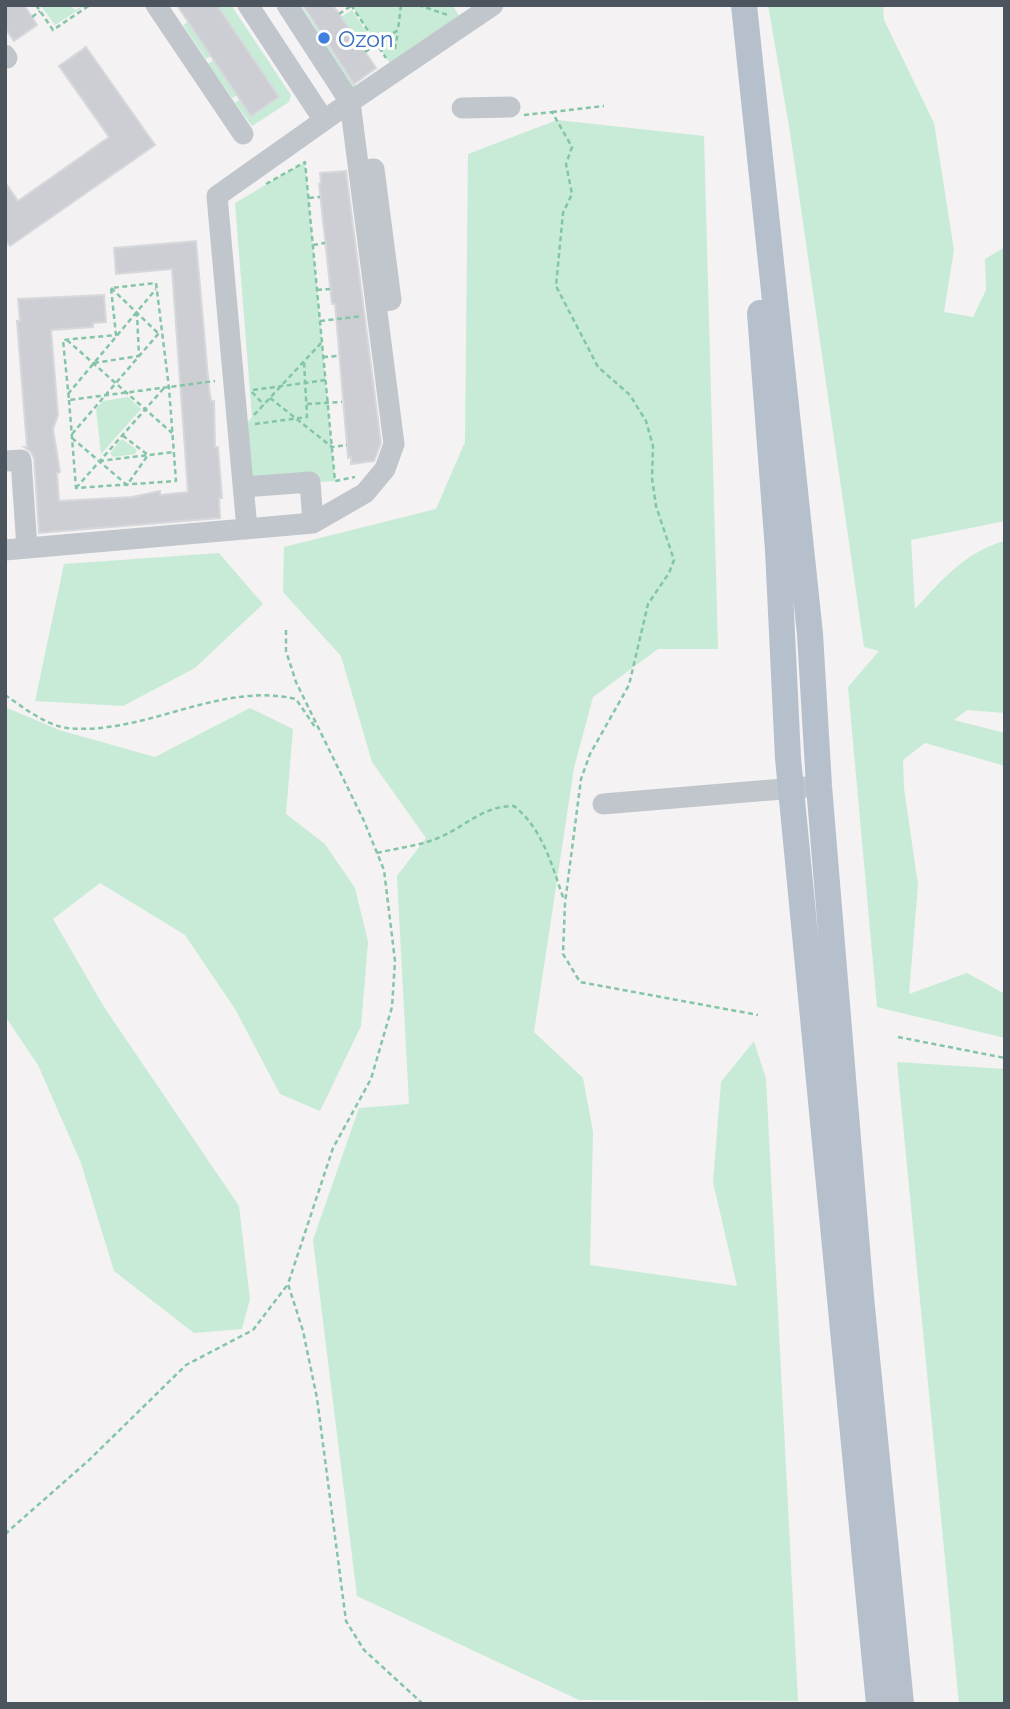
<svg xmlns="http://www.w3.org/2000/svg" width="1010" height="1709" viewBox="0 0 1010 1709" font-family="Raleway,sans-serif">
	<rect width="100%" height="100%" fill="#f4f2f2"/>
	<path fill="#c7ebd6" d="M40,5H70L75,10L86,5L55,25Z
		M217,5H231L291,95L289,102L252,126L235,103L240,99L252,116L278,97Z
		M290,5H301L356,86L349,90Z
		M351,5H452L465,24L395,71Z
		M768,5H883L884,20L934,123L954,250L944,312L973,317L986,290L985,259L1005,247V521L911,540L915,609C941,581 966,551 1005,541V713L967,710L954,720L1005,733V766L925,743L903,760L904,788L918,885L909,994L967,973L1005,994V1038L877,1007L848,687L879,651L864,647L790,132Z
		M352,10L371,39V43L363,49L341,17Z
		M188,22L211,56L206,59L183,25Z
		M214,60L237,95L232,98L208,64Z
		M557,120L704,136L718,649H658L593,697L574,768L534,1032L583,1078L593,1132L590,1265L737,1286L713,1182L721,1082L754,1041L766,1079L798,1701L579,1700L357,1596L313,1240L359,1108L409,1104L397,876L426,838L372,762L341,656L283,592L284,547L436,509L465,442L468,154Z
		M305,162L335,481L244,487L245,425L252,417L235,203Z
		M128,397L141,409L101,454L96,409L103,401Z
		M122,439L137,450L135,454L113,457L110,453Z
		M219,553L263,604L195,668L123,706L35,701L64,564Z
		M5,707L59,730L155,757L250,708L293,729L286,814L325,844L355,888L368,942L361,1026L320,1111L280,1094L235,1009L185,935L100,883L53,919L104,1007L239,1206L250,1299L242,1329L194,1333L114,1271L81,1163L38,1065L5,1016Z
		M897,1062L1005,1069V1704H959Z"/>
	<path fill="#cdced3" stroke="#d7d8dc" stroke-width="2" d="M5,5H24L37,25L14,41L5,28Z
		M177,5H217L279,97L251,116Z
		M303,5H333L376,68L354,84Z
		M86,47L155,145L10,246L5,240V182L18,201L109,137L59,66Z
		M346,171L381,443L374,461L351,464V457L348,458L336,315L335,304H332L319,184L321,183L320,173Z
		M196,241L209,388L211,401H214L215,447H218L222,498H219L220,518L39,533L34,458L31,452L24,447H27L17,321H20L18,299L104,295L106,322L93,323V327L51,330L58,415L53,429L60,472L57,473L59,501L132,497L160,491V495L188,492L172,269L116,274L114,248Z"/>
	<g fill="none" stroke-linecap="round" stroke-linejoin="round">
		<path stroke="#83c5a6" stroke-width="2.5" stroke-dasharray="5 3.5" stroke-linecap="butt" d="M36,5L53,30L90,5
			M351,5L386,58
			M418,5L448,15
			M339,14L351,6
			M32,17L40,11
			M395,49L398,32
			M365,52L398,30L401,5
			M552,112L604,106
			M524,115L552,112L572,147L566,164L572,194L563,213L556,286L598,367L630,395L646,421L653,446L652,478L656,506L674,560L669,573L648,604L629,685L590,754L581,779L565,903L563,954L580,982L758,1015
			M266,184L305,162L335,481L355,477
			M309,198L320,197
			M313,245L325,243
			M111,288L159,334
			M317,290L330,289
			M320,321L362,316
			M67,340L172,433
			M323,357L337,356
			M94,363L139,356L137,314
			M253,390L326,380
			M252,392L264,405
			M68,394L156,289
			M270,398L332,447L347,445
			M69,400L76,488L176,481L169,388L156,283L111,288L116,335L63,340L69,400L215,381
			M307,404L342,402
			M254,415L321,343
			M255,424L307,417L304,361
			M72,434L159,333
			M72,438L127,485L148,455L122,435
			M99,461L174,452
			M76,488L164,388
			M286,630V651L296,682L364,821L384,870L395,961L392,1007L371,1079L333,1148L288,1284L303,1331L317,1398L346,1621L364,1650L423,1704
			M5,695C23,707 45,725 67,728C145,736 218,681 296,699L315,727
			M377,853C397,848 419,846 438,838C465,827 482,806 514,806C543,829 552,866 564,900
			M898,1037L1005,1058
			M5,1534L88,1461L186,1365L253,1330L288,1284"/>
		<path stroke="#c0c6cc" stroke-width="21" d="M156,5L243,134
			M248,5L323,119
			M5,55L7,58
			M462,108L510,107
			M359,171L374,169L391,300L376,302
			M5,461L21,460L27,548
			M244,487L310,482L313,523
			M247,529L217,196L350,102L287,5
			M5,550L313,523L365,493L385,469L394,444L350,102L493,5
			M603,804L819,786"/>
		<path stroke="#b5c0cc" stroke-width="26" d="M744,5L810,634L819,786L861,1297L901,1704
			M760,313L778,550L788,758L879,1704"/>
	</g>
	<circle fill="#3f7fe0" stroke="#fff" stroke-width="2.5" cx="324" cy="38" r="7"/>
	<g text-anchor="middle" dominant-baseline="central" stroke-width="6" stroke-linejoin="round" paint-order="stroke">
		<g font-size="23" fill="#366cbe" stroke="#fff" text-anchor="start">
			<text x="338" y="38">Ozon</text>
		</g>
	</g>
	<rect width="1010" height="1709" fill="none" stroke="#4c545d" stroke-width="14"/>
</svg>
